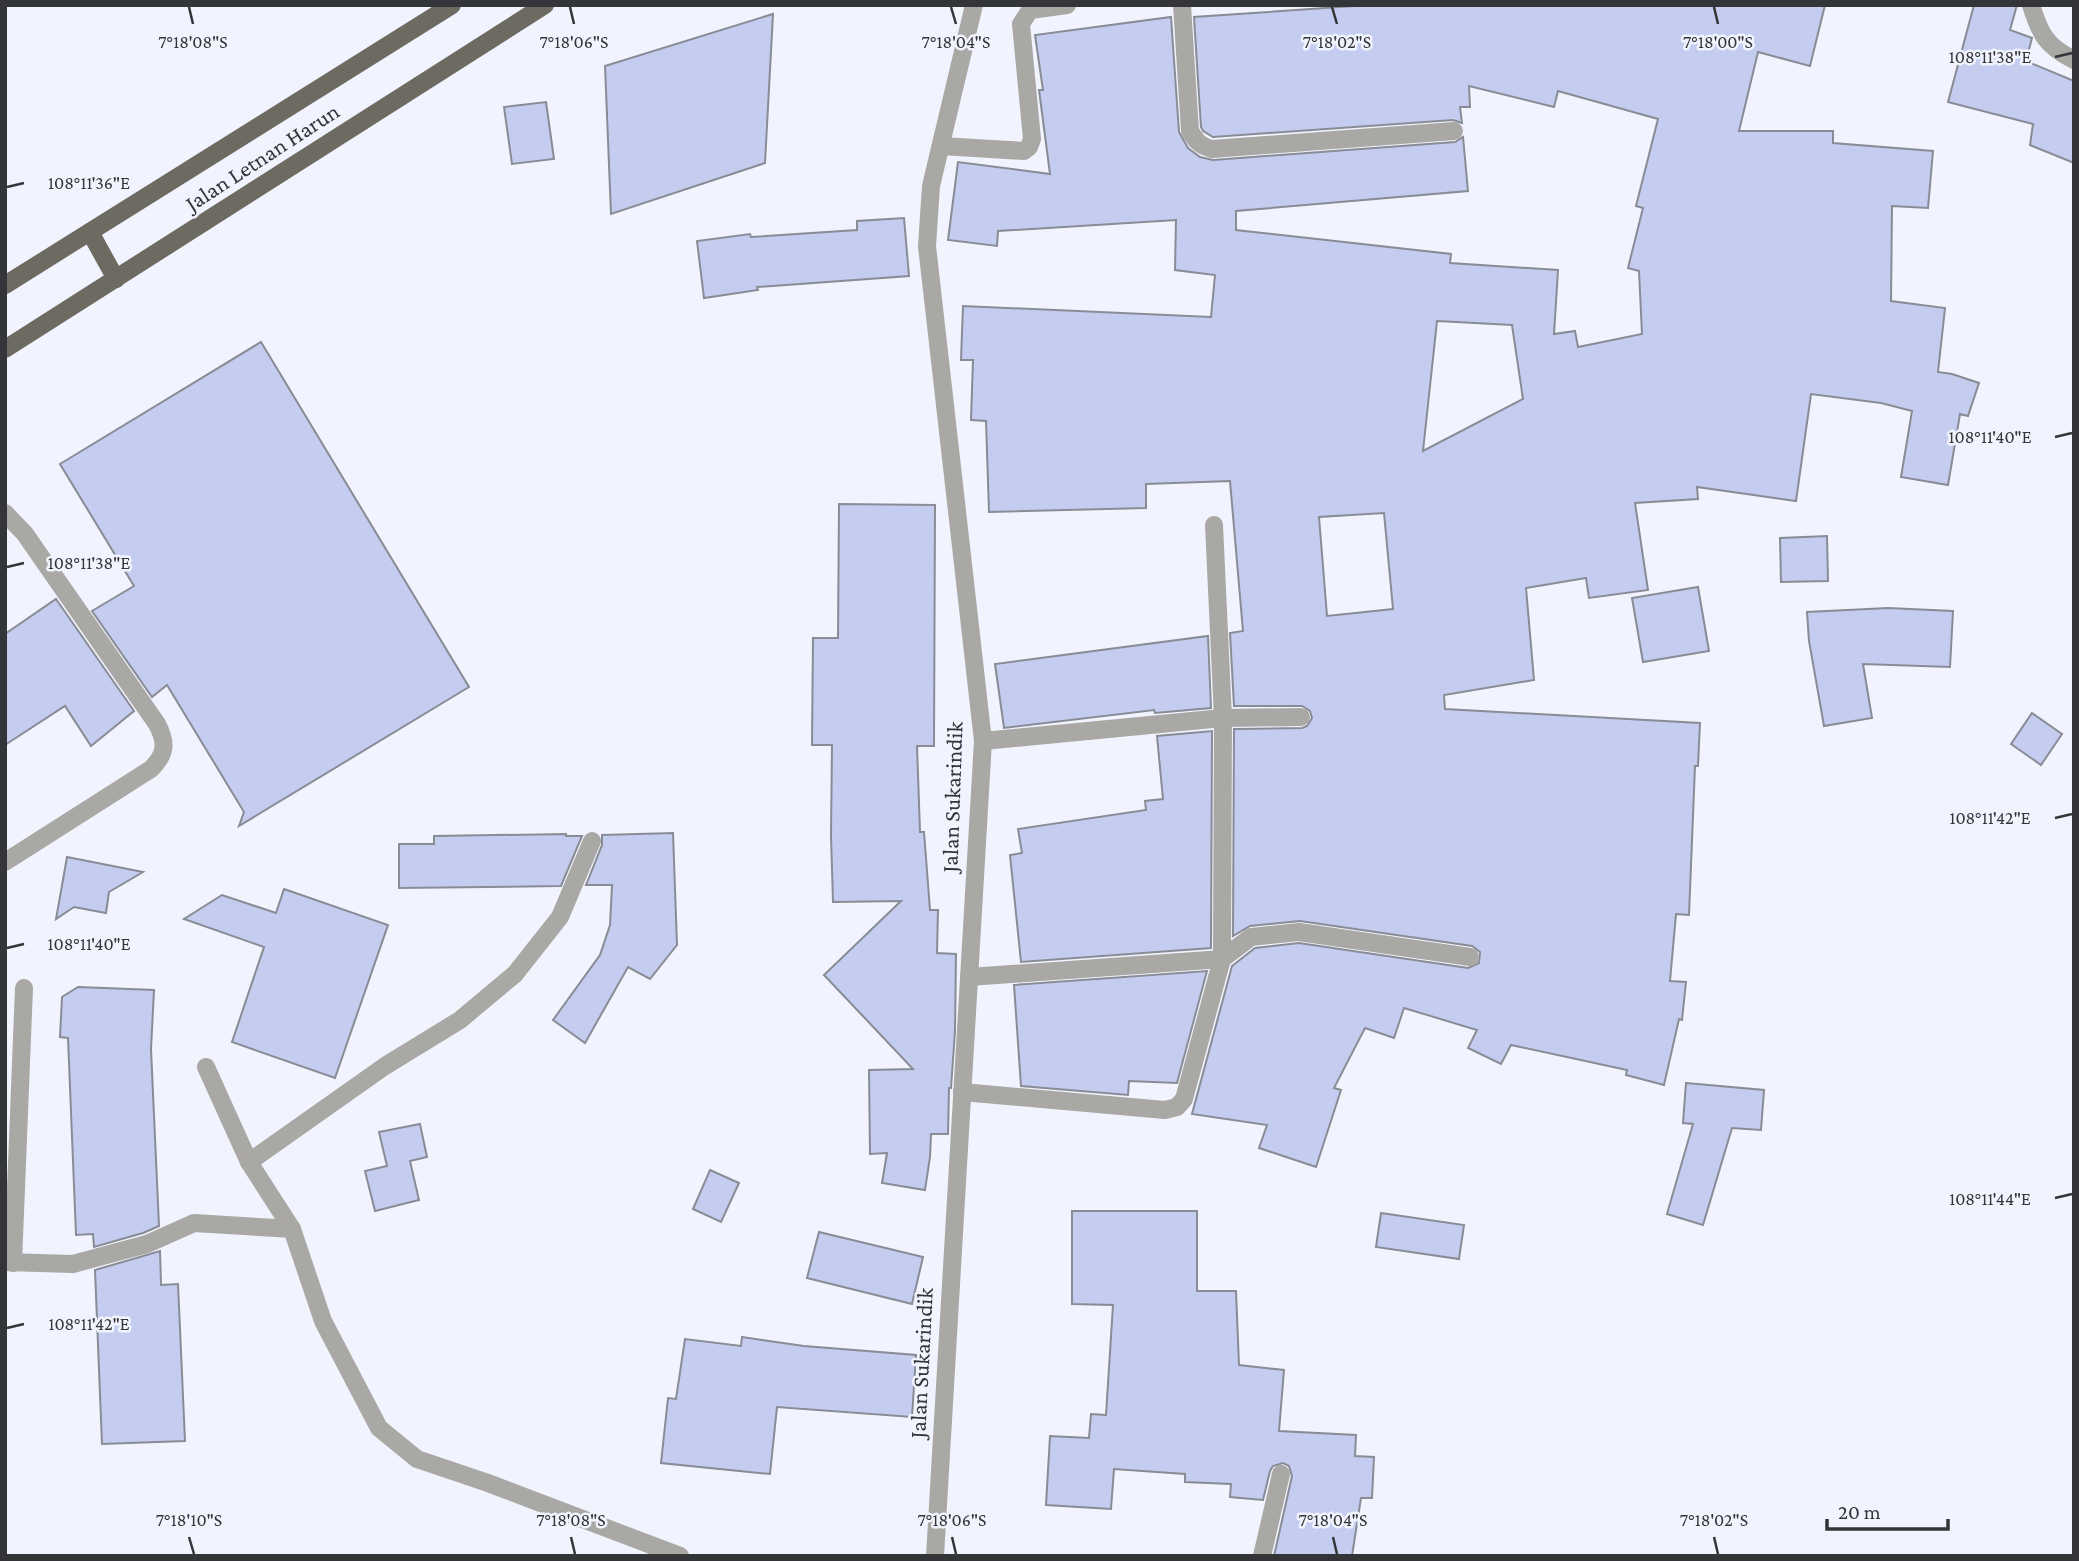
<svg xmlns="http://www.w3.org/2000/svg" width="2079" height="1561" font-family="'Crimson Pro',serif">
<style>
.building{fill:#c4cdf0;stroke:#898b95;stroke-width:2;fill-rule:evenodd}
.lines{fill:none;stroke-linecap:round;stroke-linejoin:round}
.service{stroke:#aaa8a4;stroke-width:18}
.minor{stroke:#aaa8a4;stroke-width:18}
.primary{stroke:#6d6a62;stroke-width:18}
.ticks{fill:none;stroke:#343539;stroke-width:2.5}
.labels{text-anchor:middle;dominant-baseline:central;stroke-width:5;stroke-linejoin:round;paint-order:stroke}
.street-label{font-size:23px;fill:#343539;stroke:#f1f4fe}
.ticks-label{font-size:18px;text-anchor:middle;fill:#343539;stroke:#f1f4fe;stroke-width:5;stroke-linejoin:round;paint-order:stroke}
</style>
<rect width="100%" height="100%" fill="#f1f4fe"/>
<!-- building -->
<g class="building">
<path d="M1369,5H1825L1810,66L1758,52L1739,131H1833V143L1933,151L1928,208L1892,206L1891,301L1945,308L1938,372L1952,374L1979,383L1968,416L1960,414L1948,485L1901,477L1912,411L1881,403L1811,394L1796,501L1697,487L1698,499L1635,503L1648,590L1589,598L1586,578L1526,588L1534,680L1444,695L1445,709L1700,723L1698,766H1695L1689,915L1676,914L1670,981L1686,982L1682,1020L1679,1019L1664,1085L1626,1075L1627,1070L1511,1045L1501,1064L1468,1048L1477,1030L1404,1008L1394,1038L1365,1028L1334,1088L1341,1090L1316,1167L1259,1148L1267,1125L1192,1114L1232,966L1255,948L1299,943L1468,968L1479,963L1480,952L1472,946L1300,921L1250,926L1233,936L1234,729L1302,728L1307,726L1312,718L1310,711L1302,706H1234L1230,633L1243,631L1230,481L1146,484V508L989,512L986,421L971,420L973,360H961L963,306L1211,317L1215,275L1175,270L1176,220L998,231L997,246L948,240L958,162L1050,174L1039,90H1043L1035,35L1171,17L1179,132L1188,148L1200,157L1213,160L1455,142L1463,137L1468,191L1236,211V230L1451,254L1450,263L1558,270L1554,334L1575,331L1578,347L1642,334L1639,271L1628,268L1643,208L1636,206L1658,119L1558,91L1554,107L1469,86L1470,107H1460L1462,123L1453,120L1213,137L1203,131L1201,127L1194,17ZM1437,321L1512,325L1523,399L1423,451ZM1384,513L1393,609L1327,616L1319,517Z"/>
<polygon points="1974,5 2017,5 2010,30 2032,38 2026,61 2074,81 2074,163 2030,145 2033,124 1948,102"/>
<polygon points="773,14 765,163 611,214 605,66"/>
<polygon points="546,102 554,159 512,164 504,107"/>
<polygon points="904,218 909,276 757,287 758,290 704,298 697,241 750,234 751,237 857,230 857,221"/>
<polygon points="261,342 469,687 239,826 244,812 167,685 152,697 92,611 134,586 60,464"/>
<polygon points="839,504 935,505 934,746 917,746 920,832 924,832 930,910 938,910 937,953 956,954 955,1031 951,1088 949,1088 948,1134 931,1134 930,1157 925,1190 882,1183 887,1153 870,1154 869,1070 913,1069 824,975 901,901 833,902 831,835 832,745 812,745 813,638 838,638"/>
<polygon points="1827,536 1828,581 1781,582 1780,538"/>
<polygon points="1698,587 1709,651 1643,662 1632,598"/>
<polygon points="56,599 134,711 91,746 65,706 5,745 5,634"/>
<polygon points="1888,608 1953,611 1950,667 1863,664 1872,718 1824,726 1809,641 1807,612"/>
<polygon points="1208,636 1211,708 1155,713 1154,710 1004,728 995,664"/>
<polygon points="2032,713 2062,734 2041,765 2011,744"/>
<polygon points="1212,731 1211,948 1021,962 1010,855 1022,853 1018,829 1146,810 1145,801 1163,799 1157,736"/>
<polygon points="673,833 677,945 650,979 628,967 585,1043 553,1020 600,955 610,925 612,885 586,885 602,845 602,835"/>
<polygon points="566,834 566,836 582,836 561,886 399,888 399,844 434,844 434,836"/>
<polygon points="67,857 143,872 109,892 106,913 74,907 56,919"/>
<polygon points="284,889 388,925 335,1078 232,1042 264,947 184,919 222,895 276,913"/>
<polygon points="1207,971 1177,1083 1129,1081 1128,1095 1021,1086 1014,985"/>
<polygon points="78,987 154,990 151,1049 159,1226 143,1233 94,1247 93,1234 76,1235 68,1038 60,1037 62,997"/>
<polygon points="1686,1083 1764,1090 1761,1130 1732,1128 1703,1225 1667,1214 1693,1124 1683,1123"/>
<polygon points="420,1124 427,1157 410,1161 419,1200 375,1211 365,1171 387,1166 379,1132"/>
<polygon points="710,1170 739,1183 721,1222 693,1209"/>
<polygon points="1072,1211 1197,1211 1197,1291 1236,1291 1239,1365 1284,1370 1279,1431 1356,1435 1355,1456 1374,1457 1372,1498 1361,1498 1352,1556 1274,1556 1292,1476 1289,1466 1283,1463 1273,1466 1270,1471 1263,1500 1230,1497 1231,1484 1185,1482 1185,1474 1114,1469 1111,1509 1046,1505 1050,1436 1089,1438 1091,1414 1106,1415 1113,1305 1072,1304"/>
<polygon points="1381,1213 1464,1225 1459,1259 1376,1247"/>
<polygon points="819,1232 923,1257 912,1304 807,1278"/>
<polygon points="160,1251 161,1285 178,1284 185,1441 102,1444 95,1270"/>
<polygon points="742,1337 804,1346 916,1355 912,1417 777,1407 770,1474 661,1463 668,1398 676,1399 685,1339 741,1346"/>
</g>
<g class="lines">
<!-- service -->
<g class="service">
<path d="M5,513L25,534L157,724C167,743 166,754 151,769L5,862"/>
<polyline points="13,1263 24,988"/>
</g>
<!-- minor -->
<g class="minor">
<path d="M1182,5L1190,131C1196,141 1200,146 1212,149L1454,131"/>
<path d="M2031,5C2040,34 2046,46 2074,60"/>
<polyline points="942,146 1024,151 1029,147 1032,139 1021,24 1030,10 1067,5"/>
<polyline points="983,741 1223,718 1301,717"/>
<polyline points="969,977 1222,959 1251,937 1299,932 1470,957"/>
<polyline points="206,1067 249,1162 292,1229 323,1321 379,1428 417,1459 488,1483 680,1556"/>
<polyline points="962,1092 1165,1110 1177,1107 1184,1099 1222,959 1223,718 1214,525"/>
<polyline points="249,1162 385,1066 460,1020 515,974 560,917 592,841"/>
<polyline points="5,1262 73,1264 147,1244 194,1223 292,1229"/>
<polyline points="935,1556 983,741 927,246 931,186 974,5"/>
<polyline points="1262,1556 1281,1474"/>
</g>
<!-- primary -->
<g class="primary">
<polyline points="90,232 116,279"/>
<polyline points="5,285 452,5"/>
<polyline points="5,349 545,5"/>
</g>
</g>
<!-- ticks -->
<path class="ticks" d="M189,7L193,24M570,7L574,24M951,7L956,24M1332,7L1337,24M1714,7L1718,24M2055,57L2072,53M7,187L24,183M2055,437L2072,433M7,567L24,563M2055,818L2072,814M7,948L24,944M2055,1198L2072,1194M7,1328L24,1324M189,1537L194,1554M571,1537L575,1554M952,1537L956,1554M1333,1537L1337,1554M1714,1537L1718,1554"/>
<g class="labels">
<!-- street labels -->
<g class="street-label">
<text transform="translate(262 157) rotate(-33)">Jalan Letnan Harun</text>
<text transform="translate(952 797) rotate(-88)">Jalan Sukarindik</text>
<text transform="translate(921 1363) rotate(-87)">Jalan Sukarindik</text>
</g>
</g>
<g class="ticks-label">
<text x="193" y="48">7°18'08"S</text>
<text x="574" y="48">7°18'06"S</text>
<text x="956" y="48">7°18'04"S</text>
<text x="1337" y="48">7°18'02"S</text>
<text x="1718" y="48">7°18'00"S</text>
<text x="1990" y="63">108°11'38"E</text>
<text x="89" y="189">108°11'36"E</text>
<text x="1990" y="443">108°11'40"E</text>
<text x="89" y="569">108°11'38"E</text>
<text x="1990" y="824">108°11'42"E</text>
<text x="89" y="950">108°11'40"E</text>
<text x="1990" y="1205">108°11'44"E</text>
<text x="89" y="1330">108°11'42"E</text>
<text x="189" y="1526">7°18'10"S</text>
<text x="571" y="1526">7°18'08"S</text>
<text x="952" y="1526">7°18'06"S</text>
<text x="1333" y="1526">7°18'04"S</text>
<text x="1714" y="1526">7°18'02"S</text>
</g>
<!-- border -->
<rect width="2079" height="1561" fill="none" stroke="#343539" stroke-width="14"/>
<!-- scale -->
<path d="M1827 1519v10h121v-10" fill="none" stroke="#343539" stroke-width="3.5"/>
<text x="1838" y="1519" font-size="21" fill="#343539" stroke="#f1f4fe" stroke-width="5" paint-order="stroke">20 m</text>
</svg>
